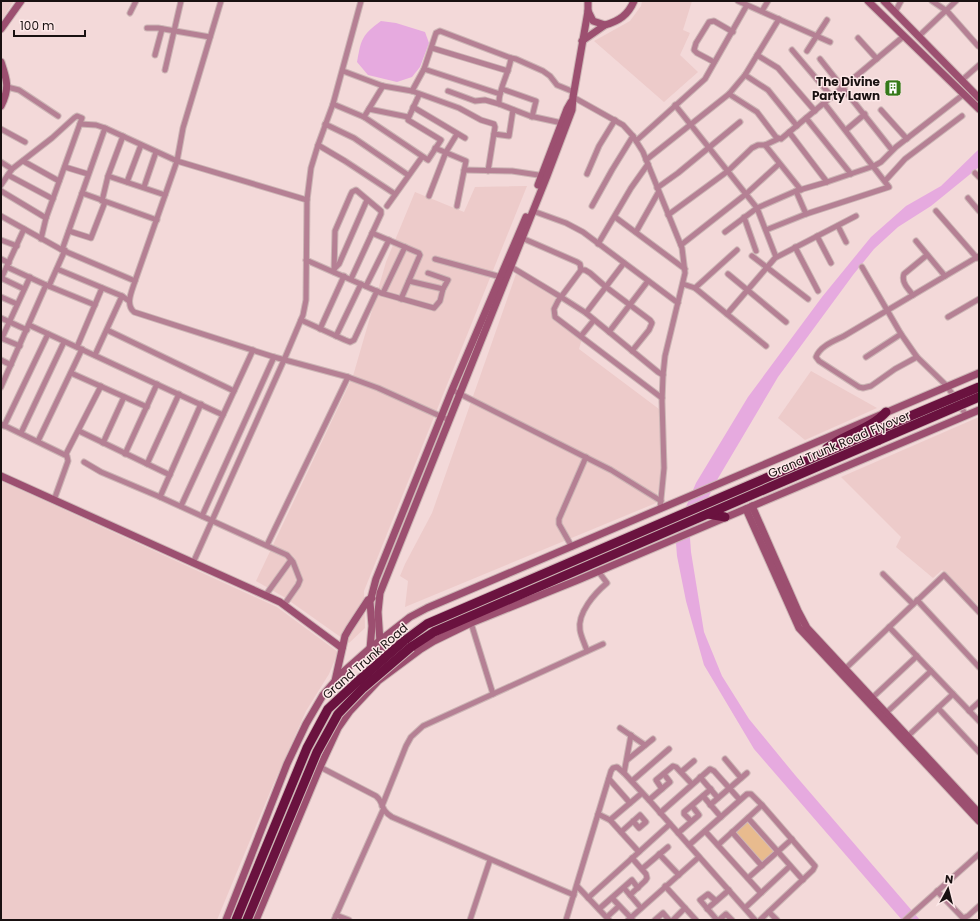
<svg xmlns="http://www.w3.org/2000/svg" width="980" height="921" font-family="Poppins,sans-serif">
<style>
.built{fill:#edcbca}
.green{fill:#e8bb8e}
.water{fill:#e6aadf}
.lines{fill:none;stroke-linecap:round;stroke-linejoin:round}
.street-casing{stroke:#ccb5b5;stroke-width:7}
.secondary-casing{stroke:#ccb5b5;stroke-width:9}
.highway-casing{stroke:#ccb5b5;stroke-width:11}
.street{stroke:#b58094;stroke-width:5}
.secondary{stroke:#9c4f70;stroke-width:7}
.highway{stroke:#6a123f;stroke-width:9}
.highway-bridge-casing{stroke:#ccb5b5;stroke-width:11;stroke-linecap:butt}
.highway-bridge{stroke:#6a123f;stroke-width:9}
.labels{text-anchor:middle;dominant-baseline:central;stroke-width:3;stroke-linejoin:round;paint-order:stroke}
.poi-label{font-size:12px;font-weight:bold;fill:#191111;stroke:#fde8e8;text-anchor:end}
.street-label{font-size:12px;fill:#191111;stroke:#fde8e8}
</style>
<rect width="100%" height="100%" fill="#f3d9d9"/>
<!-- built -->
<g class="built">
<polygon points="1,1 14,1 1,21"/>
<polygon points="642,1 692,1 683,30 690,33 680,55 698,72 664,102 594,41 630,21 641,6"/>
<polygon points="527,186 364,591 365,628 349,643 284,597 256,581 353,376 386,262 415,192 464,212 475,187"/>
<polygon points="516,274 556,295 552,319 582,339 579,349 659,409 661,472 656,503 405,607 408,581 400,576 405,564 432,513"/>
<polygon points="811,371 877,408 805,440 778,418"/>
<polygon points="979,417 979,606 942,570 933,578 896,547 901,537 841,477"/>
<polygon points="1,481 277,607 338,652 329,674 306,711 273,785 217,920 1,920"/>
</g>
<!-- green -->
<polygon class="green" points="747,822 774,852 762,862 736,832"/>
<!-- water -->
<g class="water">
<path d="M381,21L396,23L425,32L429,43L420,67L412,77L397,82L368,75L357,62C361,39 362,35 381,21Z"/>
<polygon points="979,149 979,167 931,206 898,227 874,249 853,275 778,377 717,480 694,526 690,538 691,552 704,632 722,676 749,719 795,775 920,920 902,920 754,749 726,702 704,665 686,601 677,556 676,543 680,521 696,483 748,397 822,297 871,237 906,206 941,186"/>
</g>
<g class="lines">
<!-- street casing -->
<g class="street-casing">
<g id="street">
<path d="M221,1L183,128L177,161L135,281C132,291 125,304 134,312L274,357L348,377L378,388L449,420"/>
<polyline points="738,1 830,42"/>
<polyline points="932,1 947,11 978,46"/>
<polyline points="762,11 768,1"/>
<polyline points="895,12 901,1"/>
<polyline points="130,13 136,1"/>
<polyline points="147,28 158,28 210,37"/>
<polyline points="919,36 956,1"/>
<polyline points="858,38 877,59"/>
<polyline points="432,48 508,71"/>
<polyline points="792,50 832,97"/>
<polyline points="807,51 827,20"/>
<polyline points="155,55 162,29"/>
<polyline points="757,55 778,68 815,111"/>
<polyline points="511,58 516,59 543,71 550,76 557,85 574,92"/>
<polyline points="820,59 892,150"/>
<polyline points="714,62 697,53 694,50 696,43 709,22 714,21 733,32"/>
<polyline points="424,69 500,94"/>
<polyline points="165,70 181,1"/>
<polyline points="343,71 383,86 412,91 459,108 481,120 494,124 495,127 488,171"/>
<polyline points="745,75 768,90 797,126"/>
<polyline points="962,80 979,65"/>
<polyline points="7,87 19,90 58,116"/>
<polyline points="502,89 536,101 532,117"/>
<path d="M412,91L424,69L436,33L440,31L511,58C509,74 498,89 499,104L530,116L562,123"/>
<polyline points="448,91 475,101 485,100 499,104"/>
<polyline points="729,94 757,112 776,137 781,139 904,36"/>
<polyline points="573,97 623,125 633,136 643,152 682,248 685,273 665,356 663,375 662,401 664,468 660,509"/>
<polyline points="333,104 364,117 428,160 441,140 408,120 408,119 419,95"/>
<polyline points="675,105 757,208 776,257"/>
<polyline points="413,107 465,138"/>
<polyline points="369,109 408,117"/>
<polyline points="881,110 907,139"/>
<polyline points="364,117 383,86"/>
<polyline points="806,118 851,174"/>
<polyline points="80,124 96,125 105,128 177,161 307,200"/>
<polyline points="325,124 354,138 408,175"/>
<polyline points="1,129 25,142"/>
<polyline points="846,130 865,114"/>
<polyline points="789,132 827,182"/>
<polyline points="494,134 509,136 513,110"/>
<polyline points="636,141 705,79 747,5"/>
<polyline points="318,145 345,161 395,194"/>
<polyline points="765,145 801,190"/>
<polyline points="435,148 466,161 457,206"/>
<polyline points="646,160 729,94 745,75 779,19"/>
<polyline points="23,161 59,181"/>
<polyline points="1,162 12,169"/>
<polyline points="65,167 88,174"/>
<polyline points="464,170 512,171 545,176"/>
<polyline points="975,173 979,177"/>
<polyline points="587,174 599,146 615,120"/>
<polyline points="8,175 53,199"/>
<polyline points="108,176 165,195"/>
<polyline points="885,181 905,159 962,116"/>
<polyline points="127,182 141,145"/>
<polyline points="1,185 12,169 52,138 74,118 77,116 82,118 46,218 41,239"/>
<polyline points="144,187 156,152"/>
<polyline points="657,188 678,173 740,122"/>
<polyline points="1,191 46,218"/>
<polyline points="796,191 806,214"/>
<polyline points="82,193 157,220"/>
<polyline points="429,196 446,152 457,134"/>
<polyline points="968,198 979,211"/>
<polyline points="102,201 108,176 123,136"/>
<polyline points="387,206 422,157"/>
<polyline points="592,206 612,170 633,136"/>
<polyline points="533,211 566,223 583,232 678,303"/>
<polyline points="936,211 977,258"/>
<polyline points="668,215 728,171 752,148 758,145 765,145 778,139"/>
<polyline points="1,216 62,250 135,281"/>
<polyline points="615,217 685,269"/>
<polyline points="744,217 756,251"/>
<polyline points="838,226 846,242"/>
<polyline points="766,230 806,214 889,187 824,103"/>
<polyline points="69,231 91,238 105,202"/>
<polyline points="636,232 658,193"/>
<polyline points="725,232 757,208 796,191 827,182 874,166 881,162 896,147 964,94"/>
<polyline points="372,233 419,253 420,255 401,299"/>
<polyline points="817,236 831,263"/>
<polyline points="522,238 577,262 580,264 581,270"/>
<polyline points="1,240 17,246"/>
<polyline points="916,241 945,276"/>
<polyline points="598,244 631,188 648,164"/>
<polyline points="681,245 746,194 779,164"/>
<polyline points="795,247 818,291"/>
<polyline points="62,250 105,128"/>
<polyline points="752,256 808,299"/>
<polyline points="1,259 9,263"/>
<polyline points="435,259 501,277"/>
<polyline points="306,260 381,293 434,308 440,301 443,289 448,280 428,273"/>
<polyline points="508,265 561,297 586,313 658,372 663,375"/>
<polyline points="7,267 46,285 95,305"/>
<polyline points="862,267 901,334 917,357 947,386 966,415"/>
<polyline points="57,269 122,296 129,301"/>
<polyline points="334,269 339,264 367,200"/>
<polyline points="334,272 335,231 351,194 352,192 356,190 381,211 381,214 351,279"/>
<polyline points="728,274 786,322"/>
<polyline points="1,278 24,289"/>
<polyline points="1,279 24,229"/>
<polyline points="409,281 443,289"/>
<polyline points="683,284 695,288 766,346"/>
<polyline points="49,286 65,250"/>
<polyline points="366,286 389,240"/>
<polyline points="695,288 737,250"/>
<polyline points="383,293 405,247"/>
<path d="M913,295C908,289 901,282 904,274L927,255"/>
<polyline points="1,297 17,304"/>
<polyline points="586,313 624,263"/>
<polyline points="727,314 775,258 856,216"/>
<polyline points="948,317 979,299"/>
<polyline points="1,318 27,330"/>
<polyline points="301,320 345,340 350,342 354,340 377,291"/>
<polyline points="29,325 223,415"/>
<polyline points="320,329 344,276"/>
<polyline points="107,330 234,391"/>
<polyline points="609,332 648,281"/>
<polyline points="336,336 361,284"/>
<polyline points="581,336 594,320"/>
<polyline points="1,338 20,346"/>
<polyline points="2,338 30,277"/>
<polyline points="77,347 102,288"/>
<polyline points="632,351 649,330 652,323 650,320 606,287 590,273 585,270 581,270 558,301 554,309 555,317 662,398"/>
<polyline points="95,355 122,296"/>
<polyline points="866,357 901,334"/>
<path d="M917,357L895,369L871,386L863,388L859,387L819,361L816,357C820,346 834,341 844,336L979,256"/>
<polyline points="1,360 11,365"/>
<polyline points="71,373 147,407"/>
<polyline points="1,387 46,285"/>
<polyline points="452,390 611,470 661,501"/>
<polyline points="1,424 67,456 68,461 54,500"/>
<polyline points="4,426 48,334"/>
<polyline points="79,431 170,475"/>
<polyline points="21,433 64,342"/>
<polyline points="38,441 82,349"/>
<polyline points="103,443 124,397"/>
<polyline points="66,454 101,386"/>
<polyline points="125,454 157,384"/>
<polyline points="84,462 101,472 160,497 287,555 293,562 300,580 298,585 284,605"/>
<polyline points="147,464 179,394"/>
<polyline points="160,497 201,404"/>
<polyline points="181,506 253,350"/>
<polyline points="202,516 274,357"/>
<polyline points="267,545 348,377"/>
<polyline points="572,547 559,524 559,519 586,457"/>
<polyline points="193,563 284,360 303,315 306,300 307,200 311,168 318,145 333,104 361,1"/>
<polyline points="883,574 913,604"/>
<polyline points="265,596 291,560"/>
<polyline points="917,600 979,667"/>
<polyline points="471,623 493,694"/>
<polyline points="889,627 979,721"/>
<path d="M587,651C585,644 581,637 580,630C577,613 595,593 607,583L598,571"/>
<polyline points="845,669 944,575 979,612"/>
<polyline points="872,698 917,656"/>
<polyline points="938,708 979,752"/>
<polyline points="969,711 979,702"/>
<polyline points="886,713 931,671"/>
<polyline points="620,728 645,745"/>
<polyline points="908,736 953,694"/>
<polyline points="725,759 741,778"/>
<polyline points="627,760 653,739"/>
<path d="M320,767L376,796C385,803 379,809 392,817L574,895"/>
<polyline points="681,772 694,761"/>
<polyline points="624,773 631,735"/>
<polyline points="700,777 718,798"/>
<polyline points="609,779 630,803"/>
<polyline points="632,781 669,749"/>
<polyline points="662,789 656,780 673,766 676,767 692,784"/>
<polyline points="703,796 721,817"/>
<polyline points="649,800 670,782 664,774"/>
<polyline points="710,805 747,773"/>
<polyline points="382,806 406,746 411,737 423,726 603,644"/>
<polyline points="660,813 710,769 714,771 740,800"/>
<polyline points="598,814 610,820 639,852"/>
<polyline points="748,818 803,880"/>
<polyline points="610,820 642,793"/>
<polyline points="691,821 684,814 684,812 711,789"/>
<polyline points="705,831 761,893"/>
<polyline points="621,832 640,815 646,822 639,828 633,821"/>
<polyline points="732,832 762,866"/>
<polyline points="678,833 699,815 692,806"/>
<polyline points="689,845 747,794 751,794 762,805 815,866 813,870 760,920"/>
<polyline points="718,845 762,805"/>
<polyline points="659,854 679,875"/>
<polyline points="642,869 668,847"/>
<polyline points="748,878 792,839"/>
<polyline points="577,886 609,920"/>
<polyline points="665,886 696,920"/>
<polyline points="624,888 641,908"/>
<polyline points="937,891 963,918 968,916 979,906"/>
<polyline points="630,895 645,881 647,878 646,874 632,858"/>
<polyline points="588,898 670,824"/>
<polyline points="612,898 632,919"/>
<polyline points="716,901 708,894 700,900 717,920"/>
<polyline points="745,908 790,866"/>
<polyline points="599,909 632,880 638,888"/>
<polyline points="707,909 729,890"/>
<polyline points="769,912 777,920"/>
<polyline points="336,915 349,920"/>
<polyline points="607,917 619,906"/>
<polyline points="334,920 383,810"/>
<polyline points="470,920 490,860"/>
<polyline points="566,920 611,771 613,768 617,767 624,773 649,800 755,920"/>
<polyline points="628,920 699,857"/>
<polyline points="655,920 663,913 669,920"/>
<polyline points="673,920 685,908"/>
<polyline points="719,920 726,914 732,920"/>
<polyline points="905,920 979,854"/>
</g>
</g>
<!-- secondary casing -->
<g class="secondary-casing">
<g id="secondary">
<path d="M588,1V11L593,21L605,25C619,21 628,15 634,1"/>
<polyline points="868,1 979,109"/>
<polyline points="884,1 979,98"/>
<polyline points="1,29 21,1"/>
<polyline points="582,41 605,25"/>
<path d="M1,62C7,80 10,88 1,106"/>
<polyline points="538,185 567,109 571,102"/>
<polyline points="1,476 280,602 342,648"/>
<polyline points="752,506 798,611 807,628 979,813"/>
<polyline points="746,509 799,628 979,821"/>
<polyline points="388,660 380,642 378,612 380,593 547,176 572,110 573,97 588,11"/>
<polyline points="378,668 370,649 372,626 370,602 376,579 452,390 526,217"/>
<polyline points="335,681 345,636 349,629 368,600 372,598"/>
<polyline points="226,920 287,764 306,724 323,695 343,672 369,649 410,617 427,608 979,373"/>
<polyline points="256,920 320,767 338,728 350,711 378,681 421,649 434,641 471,623 578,580 979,410"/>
</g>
</g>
<!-- highway casing -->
<g class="highway-casing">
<g id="highway">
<path d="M827,448C845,434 871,429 886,412"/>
<polyline points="708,514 725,517"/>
<polyline points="404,641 427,624 875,431"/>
<polyline points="411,647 434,632 879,440"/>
</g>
</g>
<!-- street -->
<use href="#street" class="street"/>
<!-- secondary -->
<use href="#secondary" class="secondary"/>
<!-- highway -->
<use href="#highway" class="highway"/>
<!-- highway-bridge casing -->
<g class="highway-bridge-casing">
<g id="highway-bridge">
<polyline points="875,431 979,387"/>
<polyline points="879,440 979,397"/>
<polyline points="236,920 307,748 328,709 357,682 404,641"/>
<polyline points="247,920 317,752 338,714 363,688 411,647"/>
</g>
</g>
<!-- highway-bridge -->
<use href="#highway-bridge" class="highway-bridge"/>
</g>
<!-- icons -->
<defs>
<g id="building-square" transform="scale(0.9)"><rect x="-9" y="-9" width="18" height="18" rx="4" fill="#357919" stroke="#fde8e8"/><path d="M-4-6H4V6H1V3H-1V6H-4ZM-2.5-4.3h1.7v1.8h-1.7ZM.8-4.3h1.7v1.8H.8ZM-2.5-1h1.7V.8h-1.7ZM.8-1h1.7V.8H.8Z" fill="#fff"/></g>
</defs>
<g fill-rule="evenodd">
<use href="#building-square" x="893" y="88"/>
</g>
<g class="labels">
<!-- poi labels -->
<g class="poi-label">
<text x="880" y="81">The Divine<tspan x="880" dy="14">Party Lawn</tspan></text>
</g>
<!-- street labels -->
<g class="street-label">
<text transform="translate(839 444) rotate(-23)">Grand Trunk Road Flyover</text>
<text transform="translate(365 661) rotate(-41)">Grand Trunk Road</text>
</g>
</g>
<!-- border -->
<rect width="980" height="921" fill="none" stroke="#191111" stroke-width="4"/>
<!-- north arrow -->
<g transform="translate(948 889) rotate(7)" stroke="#fde8e8" stroke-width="3" paint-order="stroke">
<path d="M0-3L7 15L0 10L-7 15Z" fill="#191111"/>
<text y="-6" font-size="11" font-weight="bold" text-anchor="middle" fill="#191111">N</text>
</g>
<!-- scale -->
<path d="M14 30v6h71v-6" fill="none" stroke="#191111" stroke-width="2"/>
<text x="20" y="30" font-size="12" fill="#191111" stroke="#fde8e8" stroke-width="3" paint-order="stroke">100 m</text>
</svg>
